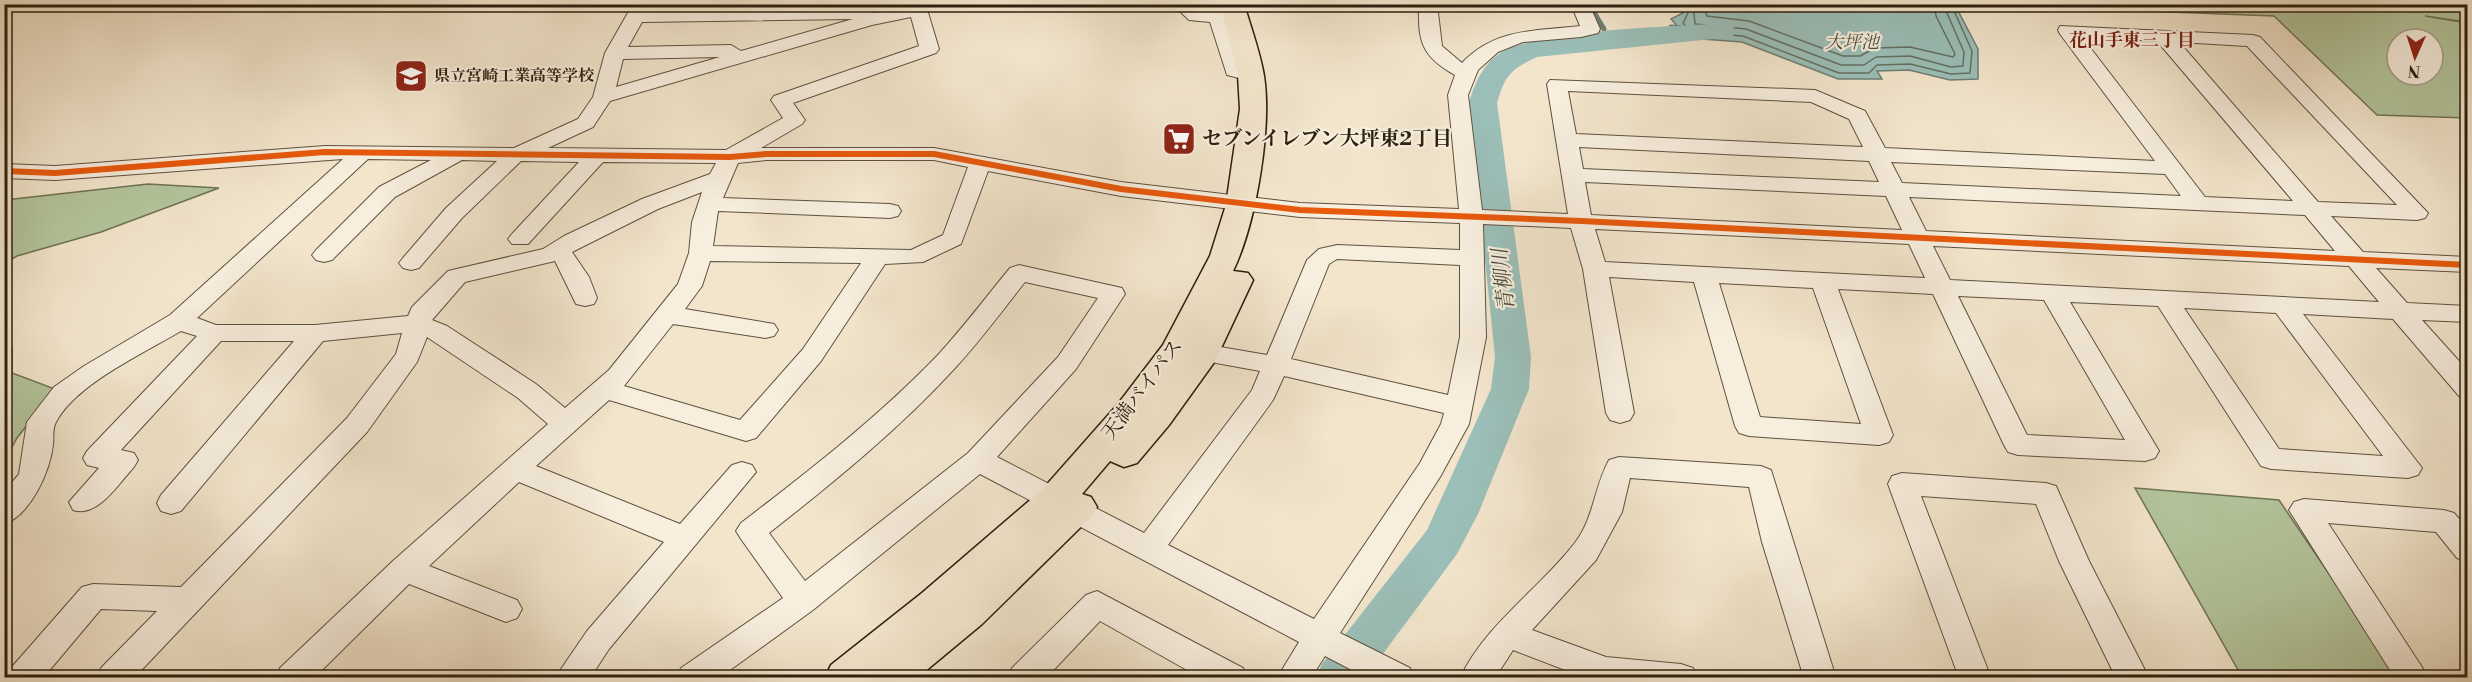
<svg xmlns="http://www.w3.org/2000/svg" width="2472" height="682" font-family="'Libre Bodoni','Noto Serif JP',serif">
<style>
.green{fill:#b4c69d;stroke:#707356;stroke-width:1.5;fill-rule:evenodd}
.water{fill:#9bbfb8;stroke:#6f7f74;stroke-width:1.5}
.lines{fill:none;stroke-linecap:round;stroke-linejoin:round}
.shore{stroke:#647063;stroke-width:1.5}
.stream{stroke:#6f7f74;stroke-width:5}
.river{fill:#9bbfb8;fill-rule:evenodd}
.minor-casing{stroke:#5e513e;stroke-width:2}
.highway-casing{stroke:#2d200e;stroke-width:3}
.minor{fill:#f7eede;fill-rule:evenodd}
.highway{fill:#f2e5cc;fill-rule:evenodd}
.cycleway-casing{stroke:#f7eede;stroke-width:9}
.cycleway{stroke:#e8590c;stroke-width:6}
.labels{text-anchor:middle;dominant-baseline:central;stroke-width:4.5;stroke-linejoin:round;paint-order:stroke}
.far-poi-label{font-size:16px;font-weight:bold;fill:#2d200e;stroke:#f7eede;text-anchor:start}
.far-neighbourhood-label{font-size:18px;font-weight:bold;fill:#7a1f14;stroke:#f7eede}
.far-water-label{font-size:18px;font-style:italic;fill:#4e5041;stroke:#f7eede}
.poi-label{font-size:20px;font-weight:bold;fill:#2d200e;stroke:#f7eede;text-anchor:start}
.street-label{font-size:20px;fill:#2d200e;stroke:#f7eede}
.water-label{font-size:21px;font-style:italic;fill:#4e5041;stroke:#f7eede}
</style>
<rect width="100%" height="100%" fill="#f2e5cc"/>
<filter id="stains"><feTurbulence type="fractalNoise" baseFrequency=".00333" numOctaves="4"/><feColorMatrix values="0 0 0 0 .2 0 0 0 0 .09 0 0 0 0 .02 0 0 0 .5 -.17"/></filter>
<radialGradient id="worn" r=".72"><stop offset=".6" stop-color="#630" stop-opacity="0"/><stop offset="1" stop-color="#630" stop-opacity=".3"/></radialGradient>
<!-- green -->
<g class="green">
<path d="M1987,5H2467V22L2425,16L2467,23V118L2377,115L2274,16ZM2397,39H2433V75H2397Z"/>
<polygon points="148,184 219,188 101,232 17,256 5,263 5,200"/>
<polygon points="5,347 12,348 12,373 55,389 17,438 5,460"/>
<polygon points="2135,488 2279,500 2399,677 2242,677"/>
</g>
<!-- water -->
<polygon class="water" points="1677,5 1955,5 1978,49 1978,79 1950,80 1909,70 1877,71 1882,79 1838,79 1742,42 1688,38 1671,19 1683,13"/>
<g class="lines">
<!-- shore -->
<g class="shore">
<polyline points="1685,4 1688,13 1683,23 1691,32 1743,36 1839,73 1869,73 1877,65 1910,64 1951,74 1970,73 1972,51 1951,4"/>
<polyline points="1693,4 1695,24 1746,29 1841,65 1864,65 1876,57 1910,56 1951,67 1963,66 1964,52 1943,4"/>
<polyline points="1703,4 1707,16 1749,21 1843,56 1860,56 1875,48 1910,47 1953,57 1955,54 1936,16 1934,4"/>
</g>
<!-- stream -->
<g class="stream">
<polyline points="1589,4 1604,29"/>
<polyline points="1671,27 1685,28"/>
</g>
<!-- river -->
<path class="river" d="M1723,23L1732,25L1736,31L1732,37L1537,57C1511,69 1505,75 1497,103L1531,357L1529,389L1478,514L1457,554L1365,678H1315L1322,664L1427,530L1491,389L1495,357L1469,103C1474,85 1481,68 1496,56C1528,29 1676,27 1723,23Z"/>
<!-- minor casing -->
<g class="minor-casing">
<g id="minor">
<path d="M633,4H651L648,10L856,7L858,4H874L873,13L919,4L926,6L939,49L936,53L793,103L805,120L802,124L761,148H934L1121,182L1300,203L1459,209L1448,95L1455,75C1421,56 1418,41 1419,4H1437L1442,46L1462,63C1495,28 1536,31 1580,26L1571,4H1589L1600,29L1598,33L1581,37L1523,42L1498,52L1478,70L1468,95L1482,210L1568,214L1547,84L1550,80L1815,90L1865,111L1885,148L2155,161L2060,34L2058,30L2060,26L2253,35L2260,37L2428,213L2425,218L2417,220L2331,216L2363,252L2468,257V272L2376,268L2407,303L2468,306V322L2422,320L2468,371V398L2459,396L2393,319L2303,314L2422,468L2418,475L2408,478L2271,469L2261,466L2158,306L2070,302L2159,451L2155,458L2145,461L2018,455L2008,452L2004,445L1933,294L1838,289L1893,435L1889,442L1879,445L1749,436L1739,433L1735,426L1694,282L1609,277L1634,413L1630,420L1620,423L1610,420L1606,413L1583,269L1571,228L1483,224L1486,337L1469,424L1440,477L1340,633L1410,668L1414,678H1367L1325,656L1311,678H1277L1299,642L980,474L813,610L719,678H677L681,668L783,598L741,539L736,531L741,523C809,471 877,418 937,356C963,328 986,297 1010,268L1019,265L1113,286L1122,288L1125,294L1076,369L997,457L1144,533L1252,390L1260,371L1194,359L1190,353L1194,347L1203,344L1267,355L1307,260L1319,249L1337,245L1460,250V223L1300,217L1121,196L988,171L961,244L923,262L885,264L821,361L756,438L746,441L609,400L536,466L680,524L732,465L742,462L752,465L756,472L609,649L590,678H555L587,631L664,542L519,482L429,566L517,600L522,609L517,618L506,622L409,584L314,678H276L280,668L394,560L548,424L518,398L427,337L417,362L367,432L134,678H97L101,668L157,611L101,609L43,678H7L11,668L82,587L93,584L181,587L347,418L396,354L402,333L323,341L181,511L171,514L161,511L157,503L161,495L294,341H221L121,450L134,453L138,460L134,467C118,484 98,518 73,510L69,502L99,468L87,465L83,458L87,451L197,336L181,331C144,353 76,384 56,422C52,429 54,438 53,445C50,471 31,515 4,524V492L19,474L27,422L54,387L84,366L170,315L343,159L55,180L4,178V164L55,166L325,146L514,148L578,119L593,97L605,53ZM911,17L919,46L774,96L771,100L783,118L726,150L548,148L593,127L610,101L872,25ZM853,19L741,51L731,45L628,47L642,22ZM2082,37L2157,41L2293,201L2205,197ZM2179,42L2247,46L2397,205L2318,202ZM720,57L616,87L623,59ZM1568,91L1811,102L1849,119L1863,147L1576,134ZM1579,147L1869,161L1879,182L1583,169ZM368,159L431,160L379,187L316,250L312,255L316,260L324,262L332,260L395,197L462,160L497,161L446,208L403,258L399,263L403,268L411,270L419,268L462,218L521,161L579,162L512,234L508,239L512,244H528L603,162L716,163L710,174L642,199L564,236L543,249L448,271L412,307L408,316L315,325H216L197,318ZM766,160H934L968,167L943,235L911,250L713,246L718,211L890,218L898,216L901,211L898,206L890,204L723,198L738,163ZM1891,162L2165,174L2181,196L1902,183ZM1585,182L1886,196L1902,230L1591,215ZM702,192L692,222L689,253L678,284L609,370L565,408L536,384L447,326L432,320L465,282L555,261L576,304L585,306L594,304L597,298L589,277L572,252L658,209ZM1909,197L2305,215L2335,251L1926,231ZM1595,229L1909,244L1925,278L1605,262ZM1933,246L2349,266L2379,302L1950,280ZM1337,259L1460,265V337L1448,395L1291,359L1329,264ZM710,261L861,263L803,349L740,420L624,386L673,324L765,338L774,336L778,330L774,324L685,309L702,286ZM1025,282L1098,298L1058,357L968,453L805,581L769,533C834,482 899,429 955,368C980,341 1002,311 1025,282ZM1719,283L1813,288L1861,424L1760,417ZM1958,296L2044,300L2125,440L2027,435ZM2184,308L2276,313L2383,456L2279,449ZM1284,376L1444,413L1441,424L1420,463L1314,619L1168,545L1273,400Z"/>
<polygon points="1172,4 1193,4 1201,10 1207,10 1205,4 1223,4 1243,67 1258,71 1261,75 1258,79 1251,81 1227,75 1210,22 1189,20"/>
<path d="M1619,457L1761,466L1771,470L1836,678H1804L1762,542L1749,487L1630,478L1622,512L1596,560L1532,630L1606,657L1681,664L1693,668L1697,678H1586L1513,650L1495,678H1460C1486,624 1538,590 1574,544C1594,519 1594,487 1609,460Z"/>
<polygon points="1902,473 2046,483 2056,486 2089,561 2149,678 2116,678 2059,561 2036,504 1921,496 1991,678 1959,678 1888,484 1892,476"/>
<polygon points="2304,499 2444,510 2454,513 2468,529 2468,562 2457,558 2436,532 2328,523 2429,678 2395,678 2289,510 2294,502"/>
<polygon points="1097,591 1243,668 1247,678 1201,678 1100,621 1046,678 1008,678 1012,668 1086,595"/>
</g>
</g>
<!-- highway casing -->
<g class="highway-casing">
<path id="highway" d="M1220,4H1244C1251,28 1260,52 1264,76C1272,128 1256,224 1233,271L1248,273L1253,280L1215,361L1169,425L1137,463L1124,467L1110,461L1082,494L1091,497L1097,507L1091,517L982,624L917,678H825L831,665L922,593L1042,490L1118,404L1163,345L1210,256L1226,205L1240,109L1238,75Z"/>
</g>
<!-- minor -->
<use href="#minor" class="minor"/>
<!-- highway -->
<use href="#highway" class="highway"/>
<!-- cycleway casing -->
<g class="cycleway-casing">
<polyline id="cycleway" points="4,171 55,173 325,152 730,157 766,154 934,154 1121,189 1300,210 1581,221 2468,265"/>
</g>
<!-- cycleway -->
<use href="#cycleway" class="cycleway"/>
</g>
<!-- icons -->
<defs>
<g id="school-square" transform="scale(1.725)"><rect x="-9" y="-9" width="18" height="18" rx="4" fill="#8f2418" stroke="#f7eede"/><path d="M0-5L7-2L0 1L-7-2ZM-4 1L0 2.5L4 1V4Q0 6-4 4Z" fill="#fff"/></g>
<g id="supermarket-square" transform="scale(1.725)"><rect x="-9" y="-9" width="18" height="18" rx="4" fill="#8f2418" stroke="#f7eede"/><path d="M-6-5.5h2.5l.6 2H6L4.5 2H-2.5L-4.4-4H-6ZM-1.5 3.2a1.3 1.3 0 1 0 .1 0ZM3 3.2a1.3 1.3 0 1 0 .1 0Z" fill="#fff"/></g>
</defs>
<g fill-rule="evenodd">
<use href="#school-square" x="411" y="76"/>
<use href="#supermarket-square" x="1179" y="139"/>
</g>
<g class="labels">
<!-- far-poi labels -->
<g class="far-poi-label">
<text x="434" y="76">県立宮崎工業高等学校</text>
</g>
<!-- far-neighbourhood labels -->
<g class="far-neighbourhood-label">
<text x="2132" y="40">花山手東三丁目</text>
</g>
<!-- far-water labels -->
<g class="far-water-label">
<text x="1852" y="42">大坪池</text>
</g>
<!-- poi labels -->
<g class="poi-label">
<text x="1202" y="139">セブンイレブン大坪東2丁目</text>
</g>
<!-- street labels -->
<g class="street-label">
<text transform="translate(1143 390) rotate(-53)">天満バイパス</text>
</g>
<!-- water labels -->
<g class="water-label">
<text transform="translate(1504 280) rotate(-97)">青柳川</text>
</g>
</g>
<!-- margin -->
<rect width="2472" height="682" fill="none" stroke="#f2e5cc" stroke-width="24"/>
<rect x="6" y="6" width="2460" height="670" fill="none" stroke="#2d200e" stroke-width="3"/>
<rect x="12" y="12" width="2448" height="658" fill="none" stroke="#2d200e" stroke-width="1.5"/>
<!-- north arrow -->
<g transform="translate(2415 57) rotate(183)"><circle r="28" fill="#f7eede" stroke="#a69c8b" stroke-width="1.5"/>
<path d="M0-4.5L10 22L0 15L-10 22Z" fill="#8f2418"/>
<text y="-9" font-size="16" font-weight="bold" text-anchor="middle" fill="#2d200e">N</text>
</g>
<rect width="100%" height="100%" filter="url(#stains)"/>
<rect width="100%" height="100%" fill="url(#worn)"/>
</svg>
